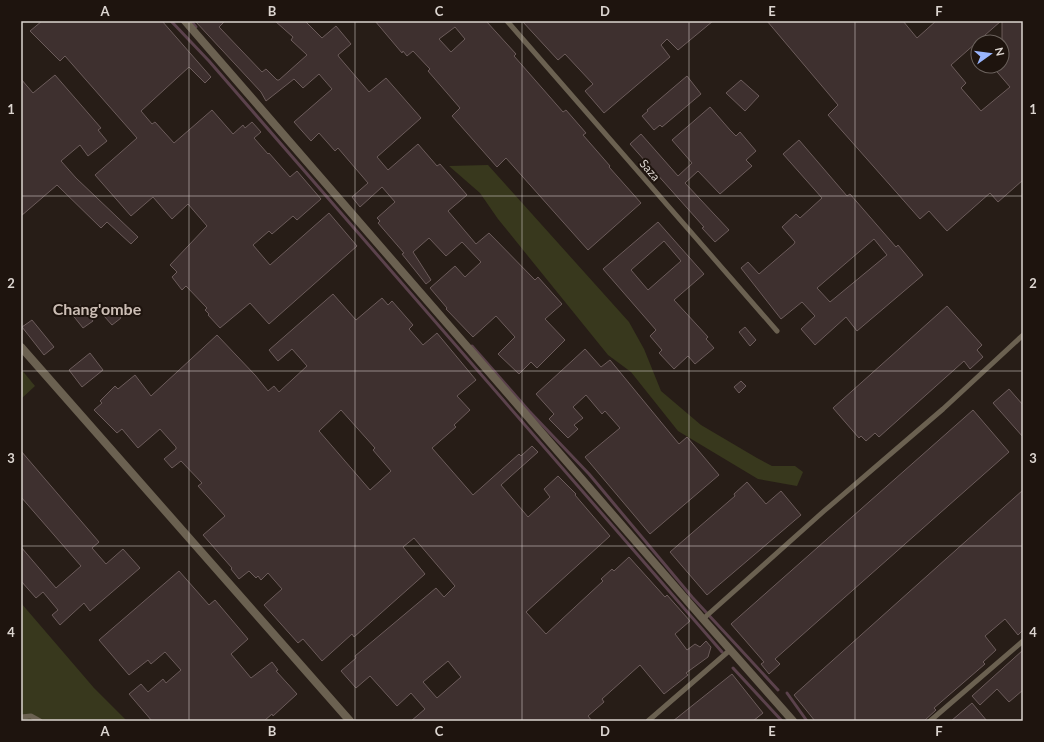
<svg xmlns="http://www.w3.org/2000/svg" width="1044" height="742" font-family="Lato,sans-serif">
<style>
.green{fill:#38381d}
.lines{fill:none;stroke-linecap:round;stroke-linejoin:round}
.stream{stroke:#5b424c;stroke-width:3}
.building{fill:#3e302f;stroke:#6c5c5b;fill-rule:evenodd}
.lane{stroke:#6b6151;stroke-width:5}
.street{stroke:#6b6151;stroke-width:8}
.grid{fill:none;stroke:#dcd5d0;stroke-width:1;stroke-opacity:0.55}
.labels{text-anchor:middle;dominant-baseline:central;stroke-width:4;stroke-linejoin:round;paint-order:stroke}
.street-label{font-size:12px;fill:#dcd5d0;stroke:#1e140e}
.district-label{font-size:16px;font-weight:bold;fill:#ccbeb5;stroke:#1e140e}
.neatline{fill:none;stroke:#dcd5d0;stroke-width:1.5}
.grid-label{font-size:13px;text-anchor:middle;font-weight:bold;fill:#dcd5d0}
</style>
<rect width="100%" height="100%" fill="#271d17"/>
<!-- green -->
<g class="green">
<polygon points="488,165 629,322 644,349 661,391 701,425 757,458 772,466 795,466 803,472 797,486 758,479 678,431 631,372 608,355 498,219 480,193 449,166"/>
<polygon points="21,369 35,386 21,399"/>
<polygon points="21,603 94,688 127,721 21,721"/>
</g>
<g class="lines">
<!-- stream -->
<g class="stream">
<polyline points="171,21 209,61 722,652"/>
<polyline points="191,21 196,27"/>
<polyline points="472,346 529,411 589,474 692,597 778,690"/>
<polyline points="733,668 782,721"/>
<polyline points="787,693 807,721"/>
</g>
</g>
<!-- building -->
<g class="building">
<polygon points="42,21 162,21 211,77 205,83 189,67 141,111 152,124 155,122 174,143 212,110 233,134 243,125 245,128 252,122 261,132 254,138 268,154 269,153 290,177 297,171 321,199 297,220 293,216 272,234 269,231 253,245 270,265 329,213 357,246 269,324 250,303 220,328 208,315 209,314 205,310 207,308 186,286 182,290 172,277 177,272 170,265 207,226 188,204 172,219 153,197 131,216 95,175 137,138 65,56 60,61 30,31"/>
<polygon points="195,21 225,21 219,27 262,72 266,69 277,80 279,80 307,55 291,40 293,37 275,21 305,21 322,38 336,26 351,44 338,55 339,57 369,92 386,78 421,118 377,157 388,170 418,144 437,166 440,164 467,195 448,211 476,244 489,233 535,280 538,277 562,304 545,319 565,340 537,368 531,362 519,374 498,354 515,337 496,316 473,337 446,309 447,308 430,288 455,266 465,277 481,262 462,242 446,256 429,238 413,252 431,280 426,284 402,254 404,253 378,223 380,221 377,218 395,202 382,187 360,207 352,197 368,183 338,148 335,151 319,133 311,141 294,122 332,89 319,74 303,88 294,79 266,101 261,92"/>
<path d="M375,21H486L516,54L514,56L563,112L566,110L586,133L583,135L610,166L609,167L641,203L588,250L506,158L497,167L452,116L460,108L428,71L430,69L413,51L407,56L403,51L402,53ZM455,27L465,39L451,52L439,39Z"/>
<polygon points="522,21 713,21 678,50 667,39 661,45 670,57 604,113 585,91 593,84 565,54 558,60"/>
<polygon points="767,21 903,21 917,38 936,21 1001,21 951,65 966,83 961,88 981,111 1010,87 992,66 1002,66 1002,21 1023,21 1023,180 998,202 990,193 947,231 929,211 920,219 828,115 838,105"/>
<polygon points="55,75 101,128 98,130 107,141 88,156 80,145 61,161 76,178 138,237 131,244 107,222 101,228 57,185 21,216 21,79 33,93"/>
<polygon points="687,76 701,94 662,127 660,125 654,130 642,116 648,111 647,110"/>
<polygon points="741,80 759,96 745,111 726,93"/>
<polygon points="710,107 730,130 736,136 740,132 756,151 746,160 752,166 720,194 698,171 685,183 729,230 715,242 702,228 704,227 630,144 641,134 678,176 692,163 672,140"/>
<path d="M799,140L847,196L850,194L896,247L898,245L923,275L857,331L846,317L815,345L801,329L815,316L802,302L781,319L741,268L748,262L759,274L794,244L795,242L782,227L796,214L800,218L822,198L783,154ZM874,239L887,255L830,302L817,288Z"/>
<path d="M658,222L704,274L674,300L708,337L706,339L714,348L695,364L688,356L674,369L659,353L662,350L650,336L656,330L603,269ZM664,241L681,261L648,290L631,270Z"/>
<path d="M333,294L356,320L382,298L388,305L392,301L413,325L409,329L423,345L437,333L476,380L457,396L470,410L454,425L456,427L432,448L473,495L519,454L521,456L532,446L538,452L501,485L528,517L550,497L544,489L558,476L576,494L575,495L610,536L526,612L546,634L603,581L601,579L612,569L614,571L629,557L665,597L667,595L690,621L675,634L687,650L695,644L700,647L706,641L711,647L708,657L686,673L688,675L664,694L640,665L602,699L604,702L588,716L592,721H411L425,709L411,693L397,706L370,676L356,688L341,671L356,658L355,656L436,588L444,597L455,586L414,538L403,547L425,574L354,637L352,634L322,661L303,639L298,643L264,605L282,589L268,573L261,580L258,576L256,578L249,571L239,579L231,569L232,568L203,535L225,516L198,486L202,483L181,461L172,468L164,459L176,449V447L160,429L138,448L122,429L117,433L94,410L102,403L100,401L115,386L118,389L135,375L151,396L217,335L255,375L268,391L274,386L279,392L307,366L292,349L278,361L269,350ZM341,410L375,448L373,450L391,471L370,490L319,431ZM448,661L461,677L437,698L423,682Z"/>
<polygon points="81,305 93,321 83,328 71,313"/>
<polygon points="947,306 982,345 977,350 983,357 970,369 964,361 879,437 875,433 866,441 861,436 859,438 833,408"/>
<polygon points="114,308 121,318 112,325 104,316"/>
<polygon points="32,320 54,347 44,355 22,327"/>
<polygon points="745,327 756,340 750,346 739,332"/>
<polygon points="585,349 601,367 610,360 679,444 687,437 719,475 650,534 585,457 620,428 605,411 602,414 586,395 573,407 583,418 574,425 578,429 568,438 549,419 554,414 536,394"/>
<polygon points="90,353 103,370 82,387 69,370"/>
<polygon points="741,381 746,386 739,393 734,387"/>
<polygon points="1009,389 1023,405 1023,437 993,403"/>
<polygon points="973,410 1009,452 775,659 780,664 769,674 761,664 764,662 731,624"/>
<polygon points="21,451 99,542 92,548 106,564 123,549 140,568 90,611 84,603 60,625 52,615 58,610 43,592 36,598 21,581 21,547 56,588 81,566 21,497"/>
<polygon points="747,482 766,504 781,491 801,515 707,595 670,552 735,496 734,494"/>
<polygon points="1023,490 1023,630 1018,635 1005,619 985,636 996,650 983,662 985,664 934,708 936,710 924,721 815,721 794,695"/>
<polygon points="179,571 209,605 215,600 248,639 231,654 251,678 272,662 278,670 276,671 297,694 273,716 272,714 264,721 152,721 129,694 141,684 148,692 163,679 166,683 181,670 165,652 151,664 148,660 129,675 99,640"/>
<polygon points="1023,650 1023,690 1009,702 997,689 980,705 972,696"/>
<polygon points="732,674 763,713 753,721 673,721"/>
<polygon points="972,703 987,721 951,721"/>
</g>
<g class="lines">
<!-- lane -->
<g class="lane">
<polyline points="507,21 777,331"/>
<polyline points="703,619 824,511 943,409 1023,335"/>
<polyline points="21,717 31,716 40,721"/>
<polyline points="648,721 730,650"/>
<polyline points="930,721 1023,641"/>
</g>
<!-- street -->
<g class="street">
<polyline points="185,21 703,619 793,721"/>
<polyline points="21,347 350,721"/>
</g>
</g>
<!-- grid -->
<path class="grid" d="M189,21V721M355,21V721M522,21V721M689,21V721M855,21V721M21,196H1023M21,371H1023M21,546H1023"/>
<g class="labels">
<!-- street labels -->
<g class="street-label">
<text transform="translate(650 170) rotate(49)">Saza</text>
</g>
<!-- district labels -->
<g class="district-label">
<text x="97" y="308">Chang'ombe</text>
</g>
</g>
<!-- border -->
<rect width="1044" height="742" fill="none" stroke="#1e140e" stroke-width="44"/>
<!-- north arrow -->
<g transform="translate(990 54) rotate(76)"><circle r="19" fill="#1e140e" stroke="#6a615c"/>
<path d="M0-3L7 15L0 10L-7 15Z" fill="#99b5fd"/>
<text y="-6" font-size="11" font-weight="bold" text-anchor="middle" fill="#dcd5d0">N</text>
</g>
<rect x="22" y="22" width="1000" height="698" class="neatline"/>
<g class="grid-label">
<text x="105" y="16">A</text>
<text x="272" y="16">B</text>
<text x="439" y="16">C</text>
<text x="605" y="16">D</text>
<text x="772" y="16">E</text>
<text x="939" y="16">F</text>
<text x="11" y="114">1</text>
<text x="1033" y="114">1</text>
<text x="11" y="288">2</text>
<text x="1033" y="288">2</text>
<text x="11" y="463">3</text>
<text x="1033" y="463">3</text>
<text x="11" y="637">4</text>
<text x="1033" y="637">4</text>
<text x="105" y="736">A</text>
<text x="272" y="736">B</text>
<text x="439" y="736">C</text>
<text x="605" y="736">D</text>
<text x="772" y="736">E</text>
<text x="939" y="736">F</text>
</g>
</svg>
